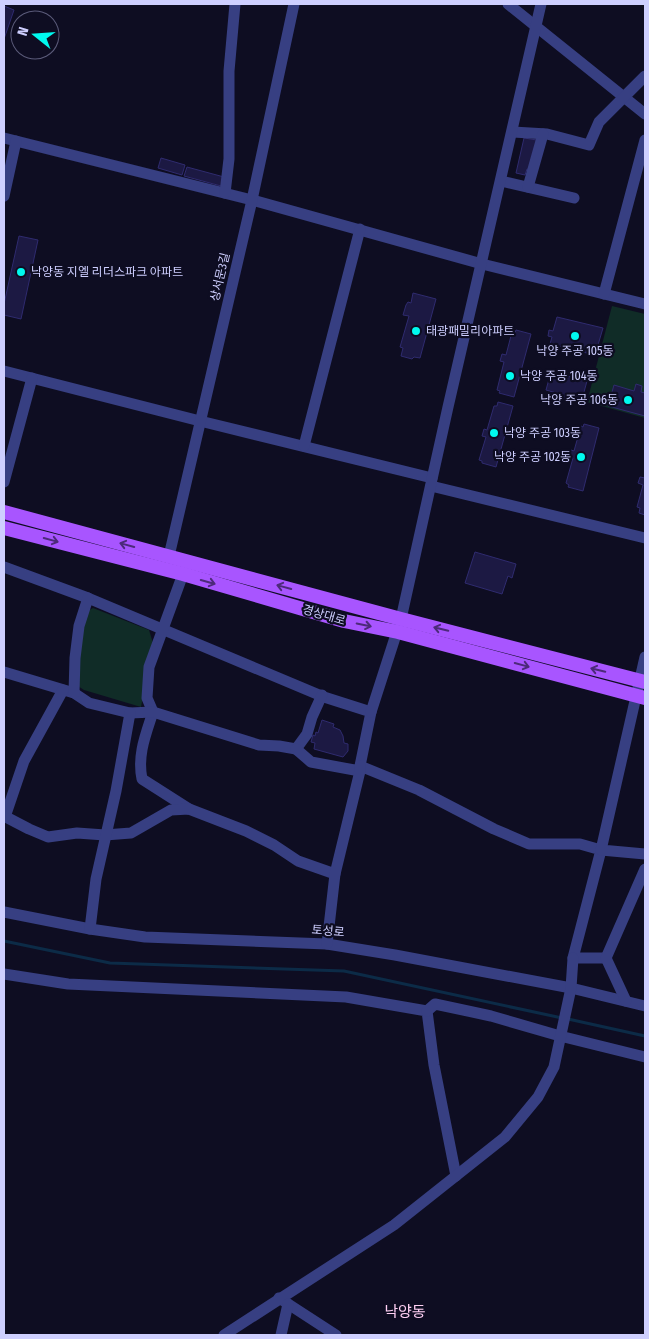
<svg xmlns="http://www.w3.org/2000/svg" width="649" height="1339" font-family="'Fira Sans Condensed','Noto Sans KR',sans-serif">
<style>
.green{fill:#102c27}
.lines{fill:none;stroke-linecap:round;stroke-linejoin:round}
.stream{stroke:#0c2b47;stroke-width:3}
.building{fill:#1c1943;stroke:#2f2b6f}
.minor{stroke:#373f82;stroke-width:11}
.major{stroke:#a855ff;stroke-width:14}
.oneway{stroke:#4c2a7a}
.poi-dot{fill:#00f9ef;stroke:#0e0d22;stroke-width:2}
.labels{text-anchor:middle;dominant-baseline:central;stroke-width:4.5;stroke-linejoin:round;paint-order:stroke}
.poi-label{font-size:12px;fill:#cecfff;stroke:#0e0d22;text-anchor:start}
.street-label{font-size:12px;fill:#cecfff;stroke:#0e0d22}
.quarter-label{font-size:15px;fill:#ffd0f4;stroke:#0e0d22}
</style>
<rect width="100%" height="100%" fill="#0e0d22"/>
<!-- green -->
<g class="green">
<polygon points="612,306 645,314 645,418 587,402"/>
<polygon points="93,608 149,630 153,643 141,707 84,690 78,686 78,655 86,612"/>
</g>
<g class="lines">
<!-- stream -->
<g class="stream">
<polyline points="4,941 110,963 344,971 562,1018"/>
<polyline points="568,1019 645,1036"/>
</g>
</g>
<!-- building -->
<g class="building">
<polygon points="4,6 14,10 4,39"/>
<polygon points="524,138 537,140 530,170 527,169 525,175 516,173"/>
<polygon points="161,158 185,165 182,175 158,168"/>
<polygon points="187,167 224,177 221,186 184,176"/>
<polygon points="19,236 38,240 21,319 4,315 4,304"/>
<polygon points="413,293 436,299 420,358 414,357 412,359 401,356 403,348 400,347 409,316 403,315 406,305 408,302 411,303"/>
<polygon points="557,317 603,328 595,355 550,344 552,337 548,336 549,330 553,331"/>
<polygon points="516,330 531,334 514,397 499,393 500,391 497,390 504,362 500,361 502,354 506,355 512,332 515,333"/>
<polygon points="551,372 587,381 581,403 560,398 560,394 546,390"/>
<polygon points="636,384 642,386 641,392 645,393 645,416 608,406 614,385 634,391"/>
<polygon points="498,402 513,406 496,467 482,463 482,461 479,460 486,437 482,436 484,429 487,430 494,406 497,406"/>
<polygon points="584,424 599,428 583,491 568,487 569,485 566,483 573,458 569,457 571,450 574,451 581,426 583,427"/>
<polygon points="645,476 645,515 639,513 640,508 637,507 643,485 638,483 640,477 645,478"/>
<polygon points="475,552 516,564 512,578 508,576 502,594 465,583"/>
<polygon points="322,720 334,724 333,727 340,730 343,736 344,743 348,744 348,751 343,757 314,749 315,743 311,742 313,735 315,736 316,732 318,733"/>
</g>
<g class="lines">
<!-- minor -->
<g class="minor">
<polyline points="508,4 645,114"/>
<polyline points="513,132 547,134 589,145 599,122 645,76"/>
<polyline points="4,138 252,200 482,264 645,304"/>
<polyline points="501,181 574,198"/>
<polyline points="528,187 543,134"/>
<polyline points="225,193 229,159 229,71 235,4"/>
<polyline points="4,196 16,141"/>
<polyline points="604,294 645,140"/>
<polyline points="4,371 200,421 432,478"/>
<polyline points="304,446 360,229"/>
<polyline points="4,482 32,378"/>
<polyline points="431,486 645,538"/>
<polyline points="169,556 252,200 294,4"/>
<polyline points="4,567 88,598 324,697 371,712 360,766 419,790 494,829 529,844 580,844 601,850 573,958 606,958"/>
<path d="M183,574L149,667L147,698L153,712C146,734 137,755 142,779L189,809"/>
<polyline points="645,657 601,850 645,854"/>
<polyline points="4,672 74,693 89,703 130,713 153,712 259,745 279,746 296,749 307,734 312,717 322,695"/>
<polyline points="74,693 75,658 79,626 88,598"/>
<polyline points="371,712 401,619 448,407 541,4"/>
<polyline points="296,749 311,762 360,771"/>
<polyline points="4,816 29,829 48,837 77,833 105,835 131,833 171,810 189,809 246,831 274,845 298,861 335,874"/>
<polyline points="5,817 24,761 63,690"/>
<polyline points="4,912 90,929 145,937 327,944 395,955 571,988 645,1006"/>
<polyline points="90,929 96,879 116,791 130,713"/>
<polyline points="327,944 335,874 360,771 360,766"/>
<polyline points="4,974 68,984 346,997 427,1011 434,1065 456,1176"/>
<polyline points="626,1001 606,958 645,869"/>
<polyline points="427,1011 435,1004 491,1016 560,1036 645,1057"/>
<polyline points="279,1298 336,1335"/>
<polyline points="224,1335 394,1225 505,1137 538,1097 554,1067 571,988 573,958"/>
<polyline points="281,1335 288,1304"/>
</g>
<!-- major -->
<g class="major">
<polyline points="4,512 401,619 645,682"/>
<polyline points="4,528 183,574 344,621 398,632 645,698"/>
</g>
</g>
<!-- one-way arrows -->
<defs><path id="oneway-shaft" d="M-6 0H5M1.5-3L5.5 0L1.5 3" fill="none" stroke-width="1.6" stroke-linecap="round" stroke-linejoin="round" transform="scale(1.25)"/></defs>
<g class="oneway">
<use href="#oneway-shaft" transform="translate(51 540) rotate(15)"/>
<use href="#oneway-shaft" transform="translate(127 545) rotate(-165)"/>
<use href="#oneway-shaft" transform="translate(208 582) rotate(16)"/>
<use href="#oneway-shaft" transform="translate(284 587) rotate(-165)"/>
<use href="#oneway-shaft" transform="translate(364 625) rotate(12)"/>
<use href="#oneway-shaft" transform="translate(441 629) rotate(-166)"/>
<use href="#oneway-shaft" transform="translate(522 665) rotate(15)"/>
<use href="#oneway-shaft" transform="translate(598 670) rotate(-166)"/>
</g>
<!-- markers -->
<g class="poi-dot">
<circle cx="21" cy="272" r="5"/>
<circle cx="416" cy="331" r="5"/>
<circle cx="575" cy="336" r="5"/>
<circle cx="510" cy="376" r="5"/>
<circle cx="628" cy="400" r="5"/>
<circle cx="494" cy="433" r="5"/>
<circle cx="581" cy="457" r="5"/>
</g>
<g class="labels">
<!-- poi labels -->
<g class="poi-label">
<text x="31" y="272">낙양동 지엘 리더스파크 아파트</text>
<text x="426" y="331">태광패밀리아파트</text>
<text x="575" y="351" text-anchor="middle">낙양 주공 105동</text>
<text x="520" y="376">낙양 주공 104동</text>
<text x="618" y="400" text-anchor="end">낙양 주공 106동</text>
<text x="504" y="433">낙양 주공 103동</text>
<text x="571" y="457" text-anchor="end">낙양 주공 102동</text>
</g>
<!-- street labels -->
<g class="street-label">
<text transform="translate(220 277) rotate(-77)">상서문3길</text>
<text transform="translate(324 615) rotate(16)">경상대로</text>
<text transform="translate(328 931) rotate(5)">토성로</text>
</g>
<!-- quarter labels -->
<g class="quarter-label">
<text x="405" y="1312">낙양동</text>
</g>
</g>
<!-- border -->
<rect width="649" height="1339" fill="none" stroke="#cecfff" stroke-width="10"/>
<!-- north arrow -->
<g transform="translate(35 35) rotate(287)"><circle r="24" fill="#0e0d22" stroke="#5b5b7a"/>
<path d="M0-4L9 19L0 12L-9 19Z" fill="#00f9ef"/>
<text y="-8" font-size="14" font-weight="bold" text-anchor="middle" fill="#cecfff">N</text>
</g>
</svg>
